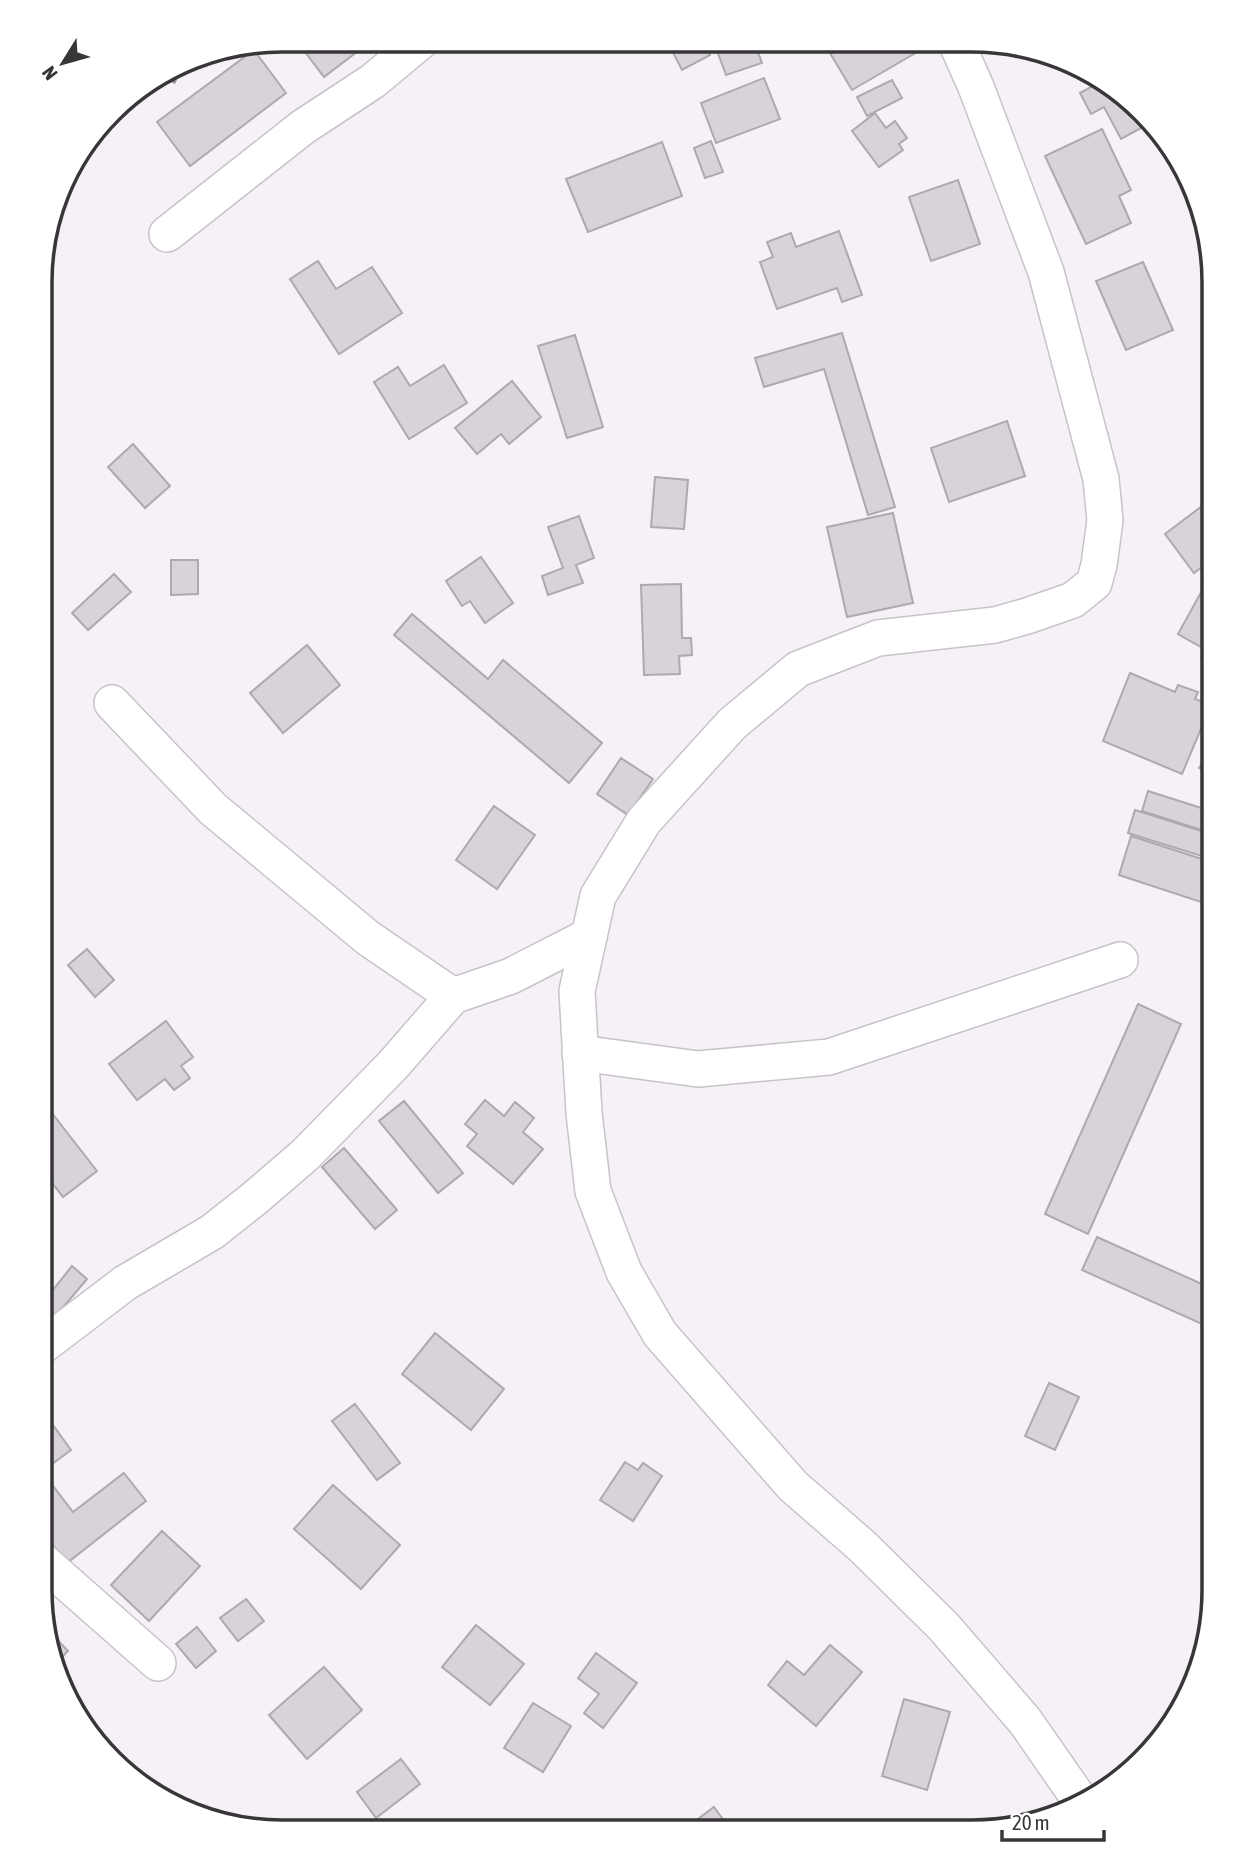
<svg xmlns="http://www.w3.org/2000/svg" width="1254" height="1872" font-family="'Asap Condensed',sans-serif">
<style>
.building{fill:#d8d3da;stroke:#aea9af;stroke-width:2}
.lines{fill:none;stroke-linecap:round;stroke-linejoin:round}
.minor-casing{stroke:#c8c3ca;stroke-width:38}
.path{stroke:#969297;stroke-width:4.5;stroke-dasharray:5 3.5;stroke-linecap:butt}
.minor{stroke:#fff;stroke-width:35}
.rim{fill:none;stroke:#383639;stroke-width:3.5}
</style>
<rect width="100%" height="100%" fill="#f6f0f7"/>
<!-- building -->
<g class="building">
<polygon points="296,40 356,40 362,48 324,77"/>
<polygon points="667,41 703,41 710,55 682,70"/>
<polygon points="734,42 754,42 762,63 726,75 716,48"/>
<polygon points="849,42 914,42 919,51 852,90 830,53"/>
<polygon points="254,50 286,93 190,166 157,122"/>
<polygon points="764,78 780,119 716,143 701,103"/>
<polygon points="892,80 902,98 867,116 857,97"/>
<polygon points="1100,82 1119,90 1135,111 1143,127 1121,139 1104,107 1091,114 1080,93"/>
<polygon points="875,113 886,128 895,121 907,138 899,144 903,150 879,167 852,131"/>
<polygon points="1102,129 1131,190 1119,196 1131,223 1086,244 1045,156"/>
<polygon points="711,141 723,172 705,178 694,148"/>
<polygon points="662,142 682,196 588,232 566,179"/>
<polygon points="958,180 980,244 931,261 909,197"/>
<polygon points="839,231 862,295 842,302 837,288 777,309 760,262 773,257 767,242 791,233 796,247"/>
<polygon points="318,261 336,289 372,267 402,313 339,354 290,279"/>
<polygon points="1143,262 1173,330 1126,350 1096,281"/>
<polygon points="842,333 895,507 868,515 824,369 764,387 755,358"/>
<polygon points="575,335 603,427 567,438 538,346"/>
<polygon points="444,365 467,403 409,439 374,382 398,367 410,386"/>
<polygon points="512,381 541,417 509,444 501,434 477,454 455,428"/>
<polygon points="1007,421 1025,476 949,502 931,448"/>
<polygon points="133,444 170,486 145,508 108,467"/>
<polygon points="655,477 688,480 684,529 651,527"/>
<polygon points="1214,497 1214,558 1194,573 1165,534"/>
<polygon points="893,513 913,603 847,617 827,527"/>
<polygon points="579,516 594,558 576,565 583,583 548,595 542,576 563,568 548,527"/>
<polygon points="481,557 513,603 485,623 470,601 462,606 446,581"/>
<polygon points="171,560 198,560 198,594 171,595"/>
<polygon points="114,574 131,592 88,630 72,613"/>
<polygon points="681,584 682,638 691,638 692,655 679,656 680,674 644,675 641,585"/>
<polygon points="1204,587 1214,593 1214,665 1201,658 1206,650 1178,634"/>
<polygon points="412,614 488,679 503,660 602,743 569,783 394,635"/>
<polygon points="307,645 340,685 283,733 250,693"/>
<polygon points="1130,673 1175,692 1178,685 1198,692 1195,699 1211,705 1182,774 1103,741"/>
<polygon points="1214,746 1214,777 1199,768"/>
<polygon points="621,758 653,779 628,815 597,794"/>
<polygon points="1148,791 1214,812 1214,834 1142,811"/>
<polygon points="494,806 535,835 497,889 456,860"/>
<polygon points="1135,810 1214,835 1214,860 1128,833"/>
<polygon points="1131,836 1214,863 1213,906 1119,875"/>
<polygon points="87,949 114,980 95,997 68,965"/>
<polygon points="1138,1004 1181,1024 1088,1234 1045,1214"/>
<polygon points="166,1021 193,1057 181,1066 190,1078 174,1090 165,1079 137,1100 109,1064"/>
<polygon points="41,1048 52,1062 41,1070"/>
<polygon points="41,1099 97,1171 63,1197 49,1179 41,1185"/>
<polygon points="485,1100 504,1116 515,1102 534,1118 523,1132 543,1149 513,1184 467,1146 477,1134 465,1124"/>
<polygon points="404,1101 463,1173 438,1193 379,1121"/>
<polygon points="344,1148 397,1210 375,1229 322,1167"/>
<polygon points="1097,1237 1213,1289 1213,1329 1082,1270"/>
<polygon points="72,1266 87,1279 55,1317 41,1305"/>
<polygon points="435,1333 504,1389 471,1430 402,1374"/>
<polygon points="1049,1383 1079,1397 1055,1450 1025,1436"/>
<polygon points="355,1404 400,1463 377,1480 332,1421"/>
<polygon points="53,1425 71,1450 40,1473 40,1435"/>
<polygon points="625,1462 638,1470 643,1463 662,1476 633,1521 600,1500"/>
<polygon points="124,1473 146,1501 67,1563 40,1530 40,1489 50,1482 73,1512"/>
<polygon points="333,1485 400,1545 361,1589 294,1529"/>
<polygon points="162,1531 200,1566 149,1621 111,1585"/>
<polygon points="246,1599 264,1621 238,1641 220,1618"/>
<polygon points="476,1625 524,1664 490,1705 442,1667"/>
<polygon points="197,1627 216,1651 196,1668 176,1644"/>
<polygon points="48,1630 68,1651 55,1664"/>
<polygon points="830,1645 862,1672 816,1726 768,1685 787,1661 804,1675"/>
<polygon points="596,1653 637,1683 603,1728 584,1713 599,1694 578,1678"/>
<polygon points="324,1667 362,1710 307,1759 269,1715"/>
<polygon points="904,1699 950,1712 927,1790 882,1776"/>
<polygon points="533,1703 571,1726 543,1772 504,1748"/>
<polygon points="401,1759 420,1784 376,1818 357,1792"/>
<polygon points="714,1807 730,1829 727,1831 682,1831"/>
</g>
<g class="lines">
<!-- minor casing -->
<g class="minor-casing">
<g id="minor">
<polyline points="956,42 976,87 1046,272 1101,479 1105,520 1099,565 1094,583 1073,600 1027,616 995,625 878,638 798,669 732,724 644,821 598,896 577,991 584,1113 593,1191 624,1272 660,1334 793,1486 862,1546 944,1627 1025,1721 1082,1803"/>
<polyline points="167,234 303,127 373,81 421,41"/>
<polyline points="112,703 213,809 368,938 453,996"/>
<polyline points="580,1053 698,1069 829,1057 1120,960"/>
<polyline points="41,1347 125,1283 212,1232 255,1198 305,1155 393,1065 453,996 511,976 589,936"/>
<polyline points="40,1559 158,1663"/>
</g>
</g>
<!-- path -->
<polyline class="path" points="173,83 181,66"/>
<!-- minor -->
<use href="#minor" class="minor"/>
</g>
<!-- crop -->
<path d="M0 0H1254V1872H0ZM282 52H972A230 230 0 0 1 1202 282V1590A230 230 0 0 1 972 1820H282A230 230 0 0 1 52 1590V282A230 230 0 0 1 282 52Z" fill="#fff" fill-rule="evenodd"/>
<path class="rim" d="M282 52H972A230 230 0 0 1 1202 282V1590A230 230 0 0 1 972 1820H282A230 230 0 0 1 52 1590V282A230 230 0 0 1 282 52Z"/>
<!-- north arrow -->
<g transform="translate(63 63) rotate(233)" stroke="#ffffff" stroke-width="5" paint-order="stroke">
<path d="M0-5L12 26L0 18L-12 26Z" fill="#383639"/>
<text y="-10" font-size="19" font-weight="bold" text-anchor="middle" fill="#383639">N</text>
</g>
<!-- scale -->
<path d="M1002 1830v10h102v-10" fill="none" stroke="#383639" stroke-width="3.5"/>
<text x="1012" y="1830" font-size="21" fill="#383639" stroke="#ffffff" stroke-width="5" paint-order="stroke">20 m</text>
</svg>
